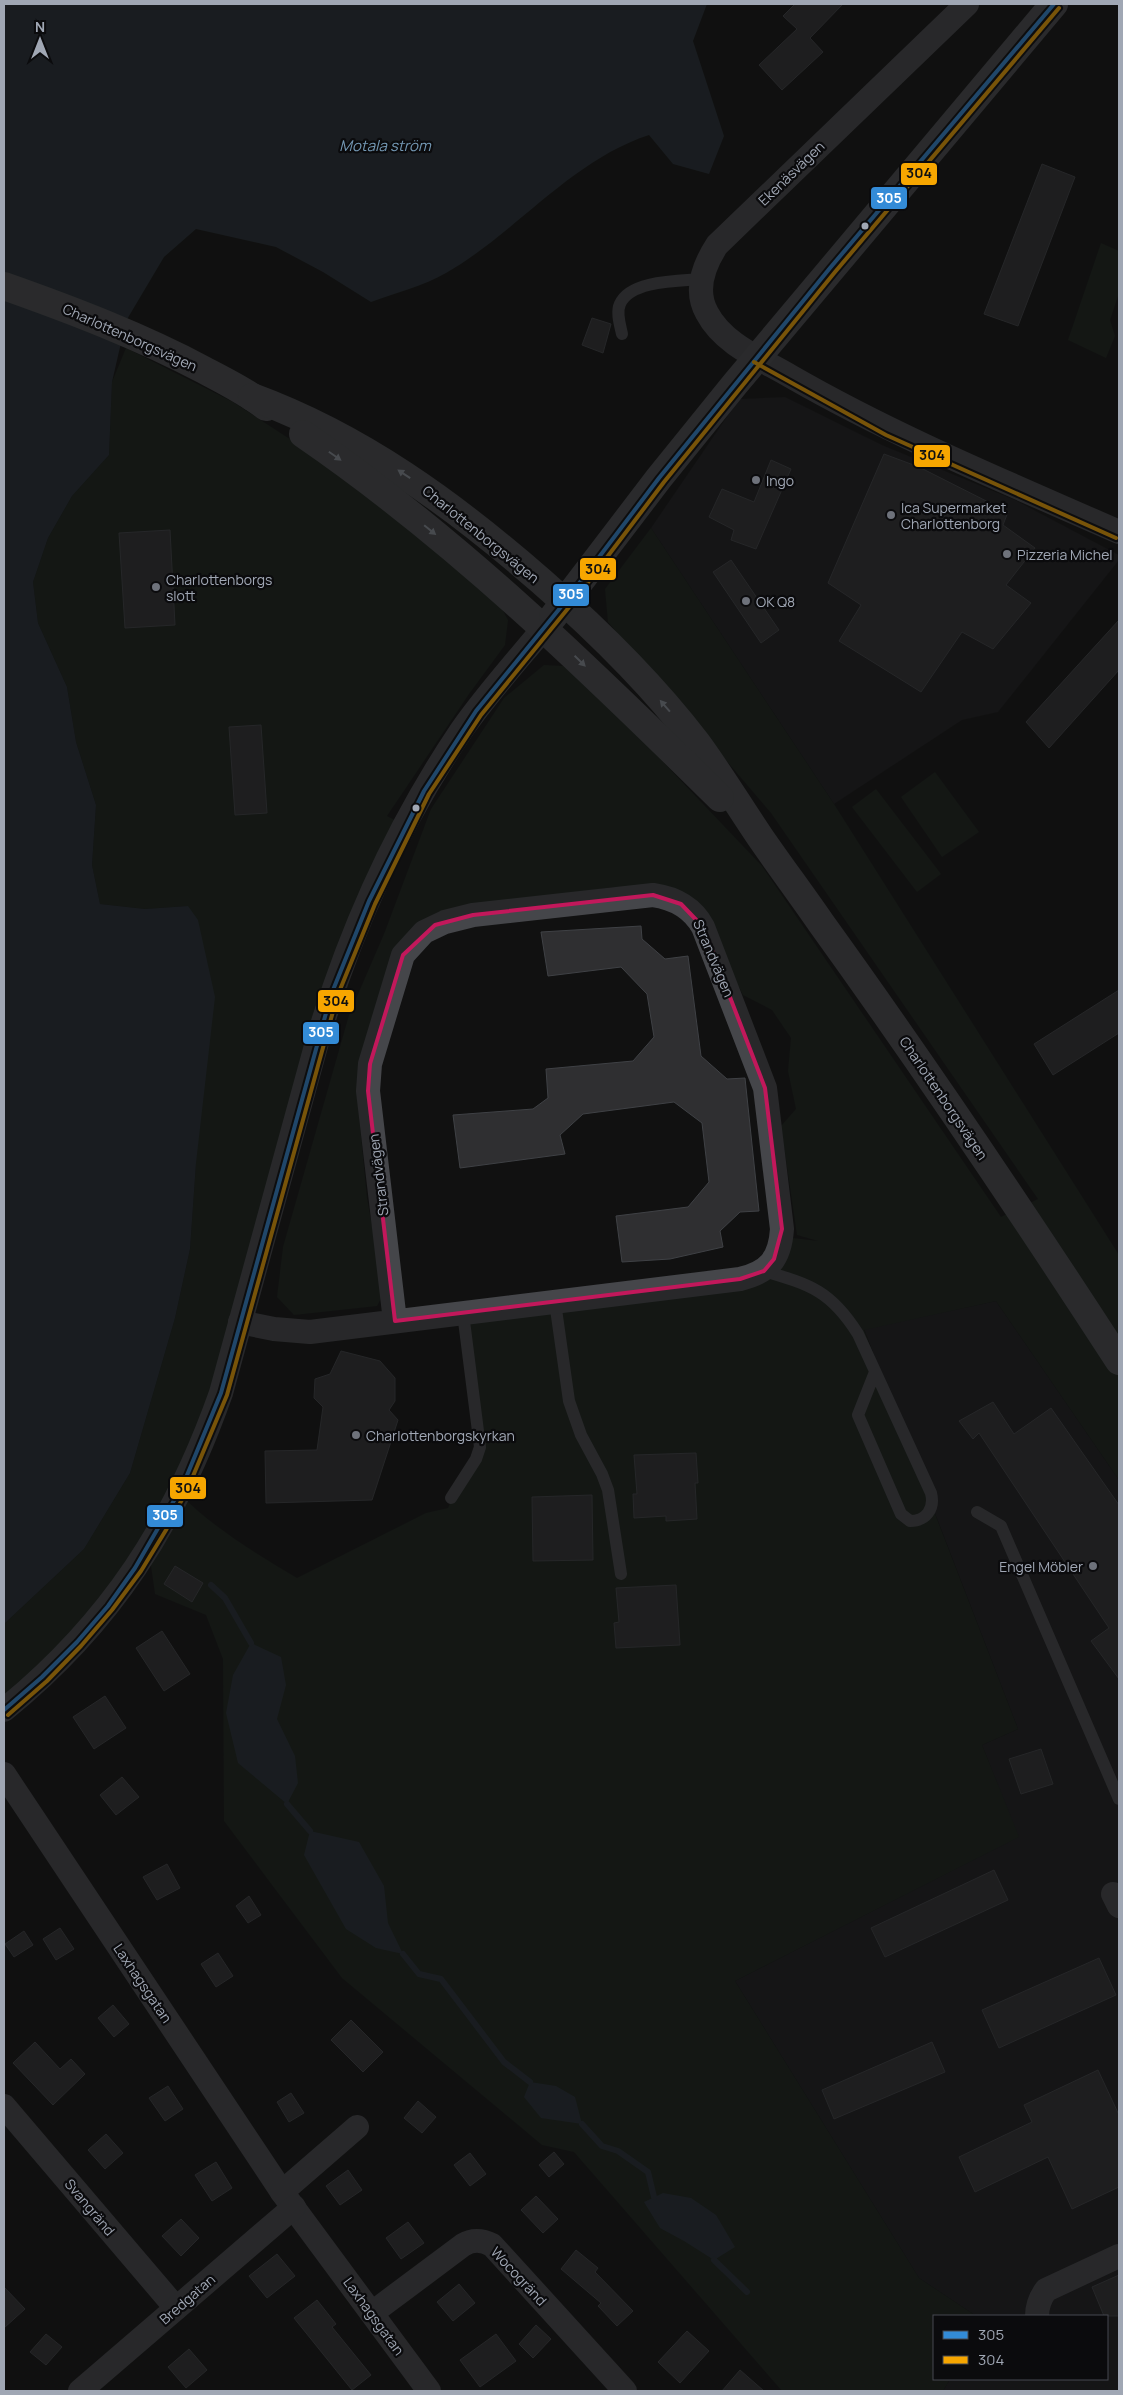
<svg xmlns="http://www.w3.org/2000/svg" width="1123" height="2395" font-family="Manrope,sans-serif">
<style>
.built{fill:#1b1b1d}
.green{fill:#19201a}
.water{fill:#242c33}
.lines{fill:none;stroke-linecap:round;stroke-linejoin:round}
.stream{stroke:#242c33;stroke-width:6}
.building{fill:#2f2f31;stroke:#3f4145}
.lane{stroke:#45464a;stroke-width:12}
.street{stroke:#45464a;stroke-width:24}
.secondary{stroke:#494a4e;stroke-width:28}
.bus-1-casing{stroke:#0b0b0d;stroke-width:8}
.bus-2-casing{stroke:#0b0b0d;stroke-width:8}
.bus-1{stroke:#338bd7;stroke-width:4}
.bus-2{stroke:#f7a600;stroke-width:4}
.oneway{fill:#8a909a}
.marked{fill:none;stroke:#c2185b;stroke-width:4;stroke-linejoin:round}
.bus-dot{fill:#a0a7b4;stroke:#0b0b0d;stroke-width:2}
.poi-dot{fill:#6e727b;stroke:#0b0b0d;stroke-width:2}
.labels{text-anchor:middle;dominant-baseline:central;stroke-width:4.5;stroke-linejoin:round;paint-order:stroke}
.street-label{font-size:14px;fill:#a0a7b4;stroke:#0b0b0d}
.poi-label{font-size:14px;fill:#a0a7b4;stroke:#0b0b0d;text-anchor:start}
.water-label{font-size:15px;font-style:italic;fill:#7397b3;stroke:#0b0b0d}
.line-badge{stroke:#0b0b0d;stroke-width:2}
.badge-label{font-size:14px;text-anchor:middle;font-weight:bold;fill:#fff}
.pale-badge-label{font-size:14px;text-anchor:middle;font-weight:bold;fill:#111}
</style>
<rect width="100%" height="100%" fill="#111"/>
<!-- built -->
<g class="built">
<polygon points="785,397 882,445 1015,500 1119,555 1119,560 998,712 962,720 834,804 651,528 739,399"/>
<polygon points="996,1301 1119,1480 1119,2391 943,2391 950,2379 1107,2379 1107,2316 976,2316 919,2278 735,1981 1018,1837 982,1745 1018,1729 864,1329"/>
</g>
<!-- green -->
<g class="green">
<polygon points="1101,243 1119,251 1119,293 1110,320 1115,336 1106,358 1068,340"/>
<path d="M126,348L233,402L299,445L492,591L508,620L505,645L469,694L387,816L404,825L293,1129L178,1492C213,1528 254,1552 297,1578L426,1513L448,1508L482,1431L468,1307L764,1271L784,1237L818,1241L797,1235L781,1126L796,1109L788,1071L791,1038L772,1010L743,995L723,957L652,887H614L446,911L418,926L357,1095L367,1198L384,1293L377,1306L294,1315L277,1297L283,1247L349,1015L384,934L431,809L504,698L544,665L563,666L607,703L762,866L1001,1217L1038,1199L771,813L608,622L605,589L651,528L834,804L1119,1255V1480L996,1301L864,1330L1018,1729L982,1745L1019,1837L735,1981L919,2278L976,2316H934V2379H950L943,2391H782L574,2152L542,2145L342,1978L224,1821L223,1659L206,1615L155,1594L148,1545L4,1707V1624L84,1549L130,1473L175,1318L190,1249L196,1163L188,906L145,909L100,904L92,865L96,805L76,742L67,687L38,623L33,582L48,538L72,496L109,455L112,382Z"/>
<polygon points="935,772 979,832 942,857 901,797"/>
<polygon points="876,789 941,874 917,892 852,807"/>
</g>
<!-- water -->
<g class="water">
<path d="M4,4H707L693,41L724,136L709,174L673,164L649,135C570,161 516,233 446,273C424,286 395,293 371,302L323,272L276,247L196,229L164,257L126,321L112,382L109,455L72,496L48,538L33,582L38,623L67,687L76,742L96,805L92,865L100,904L145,909L188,906L198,920L215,997L196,1163L190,1249L175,1318L130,1473L84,1549L4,1624Z"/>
<polygon points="251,1643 281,1657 286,1685 277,1719 295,1756 298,1783 287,1804 238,1763 226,1713 233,1675"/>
<polygon points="310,1831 359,1842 384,1886 388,1923 403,1954 376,1948 346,1929 304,1855"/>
<polygon points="530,2082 556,2086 575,2097 582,2124 541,2118 524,2097"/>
<polygon points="663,2193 691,2198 716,2215 735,2247 714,2260 684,2241 660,2228 644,2202"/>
</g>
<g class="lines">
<!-- stream -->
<g class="stream">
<polyline points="211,1585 225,1598 251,1643"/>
<polyline points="287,1804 310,1831"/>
<polyline points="403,1954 419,1974 441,1979 504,2062 530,2082"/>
<polyline points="582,2124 602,2146 618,2151 648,2172 654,2197"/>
<polyline points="714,2260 747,2292"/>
</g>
</g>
<!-- building -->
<g class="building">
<polygon points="795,4 843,4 810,38 823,52 782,90 759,65 797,29 783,16"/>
<polygon points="1042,164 1075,177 1018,326 984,314"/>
<polygon points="592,318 611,324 603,353 582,345"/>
<polygon points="884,454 919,467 1008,512 1003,525 1035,548 1006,585 1031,603 993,649 962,632 921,692 839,641 861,605 828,583"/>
<polygon points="771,460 791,469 756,549 731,540 734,530 709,517 722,489 754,502"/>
<polygon points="170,530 175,625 125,628 119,533"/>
<polygon points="731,560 779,630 761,643 713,572"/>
<polygon points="1119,620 1119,670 1049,748 1026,722"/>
<polygon points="261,725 267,813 235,815 229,727"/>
<polygon points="641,926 642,939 665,959 688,956 701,1056 727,1079 745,1078 759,1211 740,1212 720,1231 723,1247 670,1259 622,1262 616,1216 688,1207 709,1182 702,1123 674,1102 583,1114 560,1135 565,1154 460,1168 453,1115 533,1109 548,1098 546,1069 633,1061 654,1037 647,994 621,967 548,976 541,932"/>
<polygon points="1119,990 1119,1033 1053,1075 1034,1044"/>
<polygon points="341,1351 380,1361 395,1378 395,1401 389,1410 398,1420 372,1500 266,1503 265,1451 317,1450 323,1407 314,1398 315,1379 330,1374"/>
<polygon points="993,1402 1014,1434 1051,1408 1119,1505 1119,1679 1091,1641 1109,1628 979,1433 973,1439 959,1421"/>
<polygon points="696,1453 698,1483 695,1483 697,1519 666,1521 666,1516 634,1518 633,1494 637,1494 634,1455"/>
<polygon points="592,1495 593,1560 533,1561 532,1497"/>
<polygon points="175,1566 203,1583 192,1602 164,1584"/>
<polygon points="676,1585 680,1645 616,1648 614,1623 619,1622 616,1588"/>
<polygon points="162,1631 190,1674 164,1691 136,1648"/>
<polygon points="105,1696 126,1728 94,1749 73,1717"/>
<polygon points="1041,1749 1053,1784 1021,1794 1009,1759"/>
<polygon points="122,1777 139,1797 116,1815 100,1795"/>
<polygon points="167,1864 180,1888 157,1900 143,1877"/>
<polygon points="994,1870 1008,1900 885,1957 871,1928"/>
<polygon points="249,1896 261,1915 248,1923 236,1906"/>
<polygon points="60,1928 74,1949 56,1960 43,1939"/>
<polygon points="24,1931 33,1945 14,1957 5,1944"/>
<polygon points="218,1953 233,1976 216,1987 201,1964"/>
<polygon points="1099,1958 1116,1995 999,2048 982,2010"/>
<polygon points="113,2005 129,2024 114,2037 98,2018"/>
<polygon points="351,2020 383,2052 363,2072 331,2040"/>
<polygon points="35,2042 60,2069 71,2059 85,2074 53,2105 13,2063"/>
<polygon points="932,2042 945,2072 834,2119 822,2090"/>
<polygon points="1098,2070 1119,2115 1119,2187 1072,2209 1048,2157 975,2192 959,2157 1032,2122 1024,2105"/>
<polygon points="168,2086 183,2109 165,2121 149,2098"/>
<polygon points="291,2093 304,2113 289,2122 277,2102"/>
<polygon points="418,2101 436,2117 422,2133 404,2118"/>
<polygon points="106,2134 123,2153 105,2169 88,2150"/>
<polygon points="554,2152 564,2164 549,2177 539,2165"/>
<polygon points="470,2153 486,2174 470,2186 454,2165"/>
<polygon points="216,2162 232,2188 212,2201 195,2175"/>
<polygon points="348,2170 362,2190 340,2205 326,2186"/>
<polygon points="536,2196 558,2219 543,2233 521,2210"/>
<polygon points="181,2219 199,2238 181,2256 162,2236"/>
<polygon points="408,2222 424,2243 401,2259 386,2238"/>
<polygon points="576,2250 598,2268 595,2272 633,2311 617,2326 598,2306 601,2303 561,2269"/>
<polygon points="277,2254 295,2276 267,2298 249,2276"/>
<polygon points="1119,2275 1119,2316 1104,2316 1092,2287"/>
<polygon points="459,2284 475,2303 453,2321 437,2302"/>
<polygon points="4,2287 25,2309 4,2328"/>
<polygon points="317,2300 336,2324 332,2327 371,2375 352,2390 294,2318"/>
<polygon points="536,2325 551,2339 533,2358 519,2344"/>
<polygon points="687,2331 709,2351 680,2383 658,2362"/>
<polygon points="46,2334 62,2347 46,2365 30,2352"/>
<polygon points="496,2334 516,2361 480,2387 460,2360"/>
<polygon points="189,2349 207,2370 186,2388 168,2367"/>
<polygon points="740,2370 764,2391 722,2391"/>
</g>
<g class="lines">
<!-- lane -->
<g class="lane">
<path d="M622,334C620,325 616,312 620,304C630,280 680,281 702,279"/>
<path d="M764,1271C811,1285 831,1291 858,1334L931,1493C935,1509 926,1521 910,1521L901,1514L858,1415L875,1372"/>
<polyline points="555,1302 569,1401 581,1435 602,1474 608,1490 621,1574"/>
<polyline points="451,1498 476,1459 480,1447 463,1313"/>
<polyline points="977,1512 1001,1526 1119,1799"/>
</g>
<!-- street -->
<g class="street">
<path d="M967,4L717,245C704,265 694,290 707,313C723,344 761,359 790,376C896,437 1008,483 1119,532"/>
<path d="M240,1322L274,1329L310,1332L740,1279C769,1272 780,1259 782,1229L765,1088L703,927C692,907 674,898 653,895L473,915L445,922L424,932L403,955L370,1064L368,1091L395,1321"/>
<path d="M4,1710C111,1623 175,1523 221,1393L319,1035C351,929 399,823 461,731C486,695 516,662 544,628"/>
<polyline points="4,1774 282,2192 429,2391"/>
<polyline points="1113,1894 1119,1906"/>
<polyline points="4,2106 176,2308"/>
<polyline points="282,2192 357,2127"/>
<path d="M372,2313L463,2245C473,2239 482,2240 492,2245L625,2391"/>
<path d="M1037,2316C1037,2306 1040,2298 1046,2290L1119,2256"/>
<polyline points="80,2391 294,2207"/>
</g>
<!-- secondary -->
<g class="secondary">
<path d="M4,286C72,310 140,336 204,370C225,381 247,392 266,407"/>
<path d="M252,397C361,437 454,505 541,581C597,630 652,684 697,743C719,773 739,806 760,837C780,866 801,894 821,923C924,1066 1023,1213 1119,1361"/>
<path d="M303,434C456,539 588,668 720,798"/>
<polyline points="553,617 659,478 735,384 1054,4"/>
</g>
<!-- bus-1 casing -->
<g class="bus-1-casing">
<polyline id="bus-1" points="4,1710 42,1677 77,1642 108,1606 135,1568 183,1485 221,1393 331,995 369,901 424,791 476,711 565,602 659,478 830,268 1054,4"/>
</g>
<!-- bus-2 casing -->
<g class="bus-2-casing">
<g id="bus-2">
<polyline points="754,362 886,435 1116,538"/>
<polyline points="8,1715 47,1681 81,1646 112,1610 141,1571 166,1530 188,1488 227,1395 337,997 375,904 429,794 481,715 570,606 664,482 835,272 1059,8"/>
</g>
</g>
<!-- bus-1 -->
<use href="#bus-1" class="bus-1"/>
<!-- bus-2 -->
<use href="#bus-2" class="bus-2"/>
</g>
<!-- one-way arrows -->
<defs><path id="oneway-solid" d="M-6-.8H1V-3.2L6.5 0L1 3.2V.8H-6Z" transform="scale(1.25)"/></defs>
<g class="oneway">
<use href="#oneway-solid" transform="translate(335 456) rotate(35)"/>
<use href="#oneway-solid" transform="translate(404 474) rotate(-146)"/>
<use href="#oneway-solid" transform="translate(430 530) rotate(39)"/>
<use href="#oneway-solid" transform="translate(580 661) rotate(44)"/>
<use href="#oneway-solid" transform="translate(665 706) rotate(-131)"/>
</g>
<!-- marked area -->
<path d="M0 0H1123V2395H0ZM653,895L681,904L703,927L765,1088L782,1229L774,1259L764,1271L740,1279L395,1321L368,1091L370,1064L403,955L435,925L473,915Z" fill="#111" fill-opacity=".55" fill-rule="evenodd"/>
<path class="marked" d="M653,895L681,904L703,927L765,1088L782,1229L774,1259L764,1271L740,1279L395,1321L368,1091L370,1064L403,955L435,925L473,915Z"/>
<!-- markers -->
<g class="bus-dot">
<circle cx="865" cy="226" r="4.5"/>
<circle cx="416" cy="808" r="4.5"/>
</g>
<g class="poi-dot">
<circle cx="756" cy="480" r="5"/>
<circle cx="891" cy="515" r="5"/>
<circle cx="1007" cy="554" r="5"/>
<circle cx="156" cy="587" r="5"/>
<circle cx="746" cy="601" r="5"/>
<circle cx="356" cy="1435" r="5"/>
<circle cx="1093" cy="1566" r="5"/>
</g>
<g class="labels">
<!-- street labels -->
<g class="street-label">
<text transform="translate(791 173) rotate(-44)">Ekenäsvägen</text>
<text transform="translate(130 337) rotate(24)">Charlottenborgsvägen</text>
<text transform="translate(481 534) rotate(39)">Charlottenborgsvägen</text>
<text transform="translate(714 958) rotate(67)">Strandvägen</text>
<text transform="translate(944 1098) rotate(56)">Charlottenborgsvägen</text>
<text transform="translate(378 1175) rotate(-97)">Strandvägen</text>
<text transform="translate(143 1983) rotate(56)">Laxhagsgatan</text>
<text transform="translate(90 2207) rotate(50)">Svangränd</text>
<text transform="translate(519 2276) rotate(47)">Wocogränd</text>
<text transform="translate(187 2299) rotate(-41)">Bredgatan</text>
<text transform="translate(374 2316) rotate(54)">Laxhagsgatan</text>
</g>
<!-- poi labels -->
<g class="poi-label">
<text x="766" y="480">Ingo</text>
<text x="901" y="507">Ica Supermarket<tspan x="901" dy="16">Charlottenborg</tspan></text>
<text x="1017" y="554">Pizzeria Michel</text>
<text x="166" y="579">Charlottenborgs<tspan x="166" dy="16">slott</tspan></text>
<text x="756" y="601">OK Q8</text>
<text x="366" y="1435">Charlottenborgskyrkan</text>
<text x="1083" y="1566" text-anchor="end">Engel Möbler</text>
</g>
<!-- water labels -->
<g class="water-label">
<text x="385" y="145">Motala ström</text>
</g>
</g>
<g class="line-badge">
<rect x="900" y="162" width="38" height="24" rx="5" fill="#f7a600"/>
<rect x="870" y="186" width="38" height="24" rx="5" fill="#338bd7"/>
<rect x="913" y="444" width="38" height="24" rx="5" fill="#f7a600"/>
<rect x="579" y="557" width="38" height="24" rx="5" fill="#f7a600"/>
<rect x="552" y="583" width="38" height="24" rx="5" fill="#338bd7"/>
<rect x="317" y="989" width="38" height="24" rx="5" fill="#f7a600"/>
<rect x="302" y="1021" width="38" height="24" rx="5" fill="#338bd7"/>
<rect x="169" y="1476" width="38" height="24" rx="5" fill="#f7a600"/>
<rect x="146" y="1504" width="38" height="24" rx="5" fill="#338bd7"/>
</g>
<g class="badge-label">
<text x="889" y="203">305</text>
<text x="571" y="599">305</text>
<text x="321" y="1037">305</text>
<text x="165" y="1520">305</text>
</g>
<g class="pale-badge-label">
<text x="919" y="178">304</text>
<text x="932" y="460">304</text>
<text x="598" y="574">304</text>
<text x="336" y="1006">304</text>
<text x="188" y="1493">304</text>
</g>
<!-- border -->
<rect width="1123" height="2395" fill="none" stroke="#a0a7b4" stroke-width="10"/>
<!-- legend -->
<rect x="933" y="2315" width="175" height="65" fill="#0b0b0d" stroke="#474950"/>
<rect x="943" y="2331" width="25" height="8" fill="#338bd7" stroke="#474950"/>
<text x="978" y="2340" font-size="15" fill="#a0a7b4">305</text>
<rect x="943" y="2356" width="25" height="8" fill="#f7a600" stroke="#474950"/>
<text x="978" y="2365" font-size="15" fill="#a0a7b4">304</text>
<!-- north arrow -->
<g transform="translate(40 40)" stroke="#0b0b0d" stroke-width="4" paint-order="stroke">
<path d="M0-4L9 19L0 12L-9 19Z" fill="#a0a7b4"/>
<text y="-8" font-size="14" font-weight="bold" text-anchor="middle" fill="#a0a7b4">N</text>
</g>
</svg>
